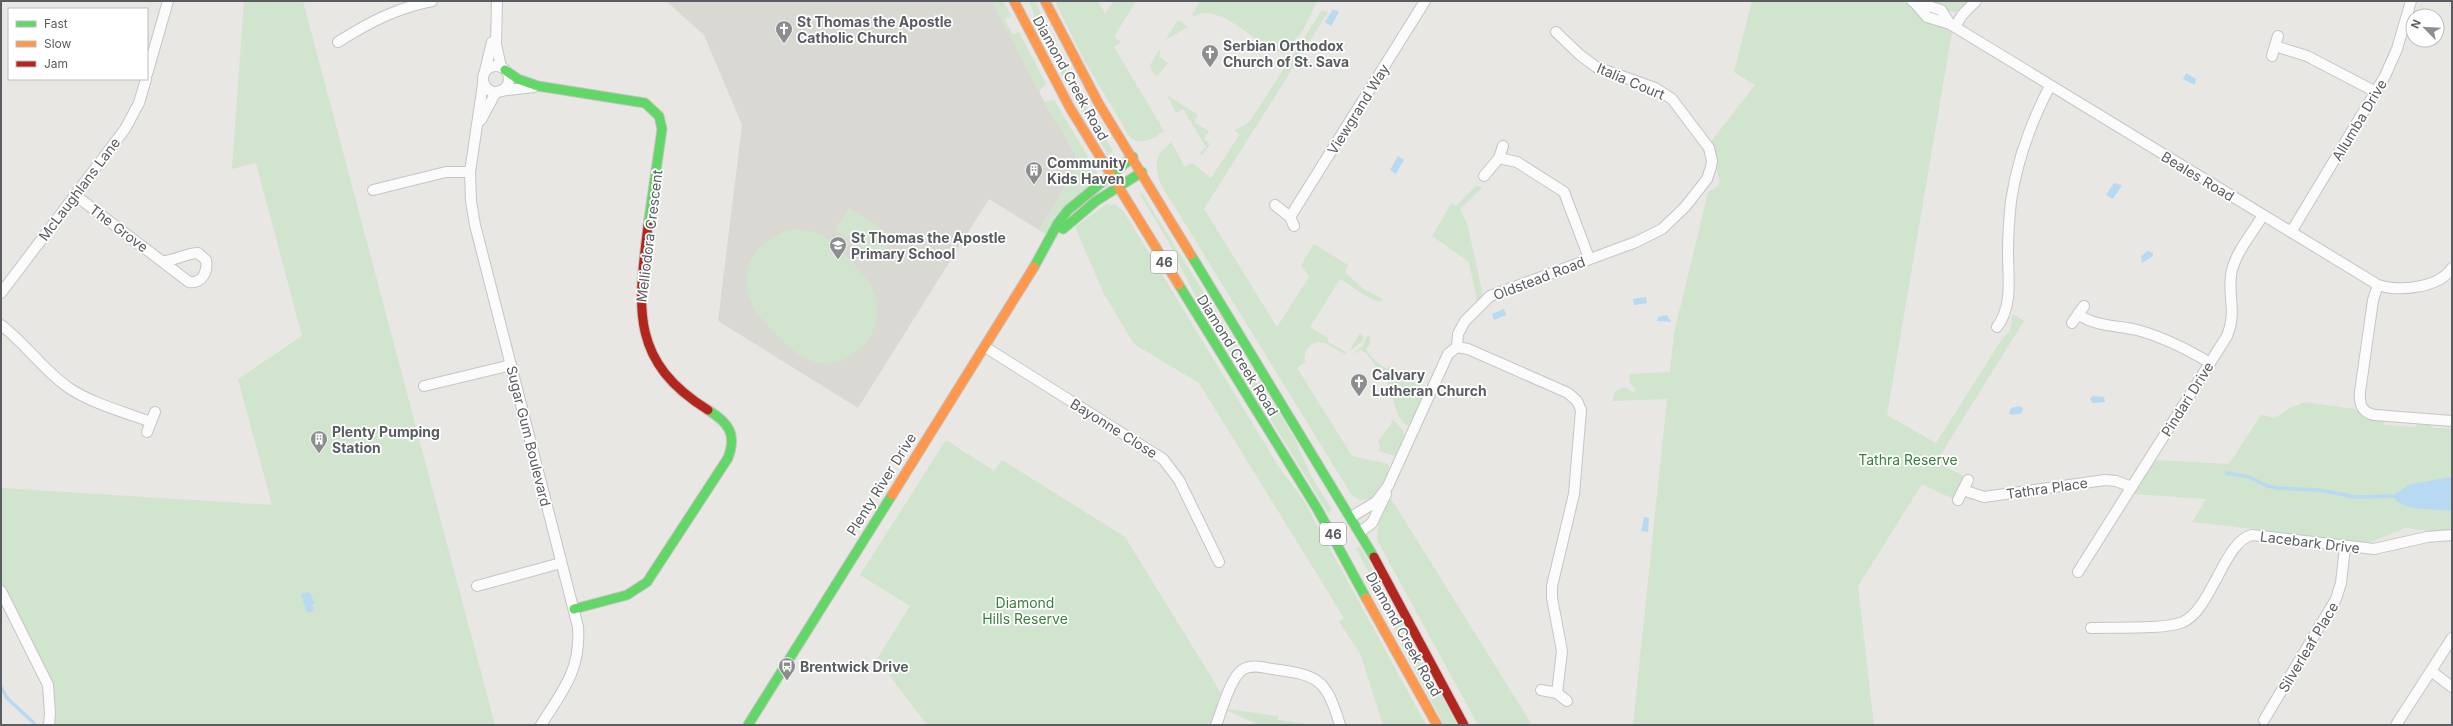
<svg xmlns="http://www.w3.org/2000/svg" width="2453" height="726" font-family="Inter,sans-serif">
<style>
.education{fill:#dad8d2}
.green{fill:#d0e4ce}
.water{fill:#b7d9f2}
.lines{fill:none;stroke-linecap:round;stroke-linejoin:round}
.stream{stroke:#b7d9f2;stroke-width:3.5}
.street-casing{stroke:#c5c5c5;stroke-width:12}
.fast-casing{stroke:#c4c4c3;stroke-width:11}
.slow-casing{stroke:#c4c4c3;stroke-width:11}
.jam-casing{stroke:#c4c4c3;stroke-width:11}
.street{stroke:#fcfbfb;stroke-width:10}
.fast{stroke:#63d668;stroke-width:9}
.slow{stroke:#ff974d;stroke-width:9}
.jam{stroke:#b3261e;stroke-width:9}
.labels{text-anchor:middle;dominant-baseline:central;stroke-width:3.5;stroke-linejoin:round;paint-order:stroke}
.shield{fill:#fff;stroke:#8b8d90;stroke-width:1}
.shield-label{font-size:13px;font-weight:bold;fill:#595c60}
.poi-label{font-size:14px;font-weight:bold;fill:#595c60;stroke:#fff;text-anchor:start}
.street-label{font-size:14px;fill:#595c60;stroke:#fff}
.park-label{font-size:14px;fill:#397e3c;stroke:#fff}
</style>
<rect width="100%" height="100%" fill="#e8e7e3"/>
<!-- education -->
<polygon class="education" points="666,1 992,1 1047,107 1075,153 1076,168 1039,230 989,199 858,408 718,321 742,125 704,35"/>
<!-- green -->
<g class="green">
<polygon points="244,1 303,1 495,725 53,725 55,708 52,682 1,582 1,488 272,505 238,379 302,336 256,163 232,169"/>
<polygon points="992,1 1003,1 1011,16 1005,19 1013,35 1019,32 1046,84 1039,91"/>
<polygon points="1029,1 1035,1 1049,30 1042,34 1052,52 1049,53"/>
<path d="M1055,1H1098L1105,14L1114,1H1136L1114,37L1121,42L1114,47L1164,131C1154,138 1141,147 1130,137L1084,60Z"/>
<path d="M1200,1H1317L1304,28L1284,55L1266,43L1265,45C1248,34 1212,2 1194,17L1192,15Z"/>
<path d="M1752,1H1902L1910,5L1921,17L1952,32L1887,415L1936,443L2002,339L2010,331L2013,314L2024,321L1936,462L1964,476L1953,499L1922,484L1858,586L1874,725H1633L1667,399L1613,401C1614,391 1616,390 1626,387L1633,393L1636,390L1630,383L1629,374L1670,372L1674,333L1704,209L1708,192C1726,183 1718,181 1716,167C1715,158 1716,152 1710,143L1755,85L1734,72Z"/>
<polygon points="1923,1 1969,1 1955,12 1949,11 1938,4"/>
<path d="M1322,10L1328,12L1204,209L1277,327L1309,277L1301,265L1314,244L1348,265L1345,272L1362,288L1383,299L1380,302C1365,297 1353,287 1340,279L1310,327L1328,338V342L1346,352V354C1334,350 1321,334 1309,347C1304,352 1304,357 1305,362L1297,368L1352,456L1388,464C1393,482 1369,513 1351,494L1173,204C1163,189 1152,173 1159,154L1171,142L1185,167L1192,163L1211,178L1240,134L1234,130L1244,126L1250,121Z"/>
<polygon points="1178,20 1188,27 1165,40"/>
<polygon points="1052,34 1072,83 1113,151 1108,155 1052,58 1059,55 1049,36"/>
<polygon points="1159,50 1161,52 1159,56 1168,63 1157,76 1152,71 1150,65"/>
<polygon points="1167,95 1198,115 1194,122 1209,131 1204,139 1210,144 1202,155 1200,153 1206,147 1183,109 1176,113"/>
<polygon points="1054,100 1097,172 1096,178 1045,234 1039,230 1076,168 1075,153 1044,102"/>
<polygon points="1477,185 1482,188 1460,209 1468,226 1483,296 1477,301 1469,262 1432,236 1452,203 1456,206"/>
<polygon points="1140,190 1295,439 1310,474 1332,510 1328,513 1195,295 1168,241 1141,196"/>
<polygon points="1107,204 1116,205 1124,212 1279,467 1304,501 1426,725 1383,725 1360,653 1339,622 1344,618 1199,383 1134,344 1104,294 1075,227"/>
<polygon points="849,208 893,236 879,259 835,230"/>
<path d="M794,229C821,229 835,243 852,262C859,270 867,278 872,288C883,310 876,338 856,352C823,377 796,357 773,331C766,323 757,315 752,305C735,271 758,236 794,229Z"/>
<polygon points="1360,333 1364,337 1362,342 1349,351"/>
<polygon points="1370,335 1370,344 1366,350 1376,362 1387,369 1389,366 1427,390 1410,425 1405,425 1398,415 1387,382 1367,354 1361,350 1352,354 1363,346 1366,337"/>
<polygon points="2305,402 2355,409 2363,418 2382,421 2385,425 2416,427 2418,423 2430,424 2432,428 2452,428 2452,533 2405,528 2371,542 2326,542 2254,529 2192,522 2206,499 2134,494 2156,460 2229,464 2261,415 2275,418 2288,409"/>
<polygon points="1393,419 1403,431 1404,436 1395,456 1379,451 1380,445 1378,441 1390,426"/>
<polygon points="946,440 994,471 1002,460 1125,537 1223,696 1211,725 927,725 877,659 910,606 860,575"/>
<polygon points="1390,497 1532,725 1478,725 1377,540 1378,525"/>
<polygon points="1360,546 1457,725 1444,725 1402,645 1379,591 1356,549"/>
<polygon points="1227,709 1278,716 1278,720 1314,725 1259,725 1226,710"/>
</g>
<!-- water -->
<g class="water">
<polygon points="1333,9 1339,12 1331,26 1325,22"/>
<polygon points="2186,73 2196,79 2195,85 2183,79"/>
<polygon points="1398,156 1404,160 1396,174 1390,170"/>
<polygon points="2114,183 2122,185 2113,199 2106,195"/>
<polygon points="2148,251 2153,253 2153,256 2142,263 2141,256"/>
<polygon points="1646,297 1647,303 1634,305 1633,299"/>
<polygon points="1504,309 1506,315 1494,320 1492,314"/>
<polygon points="1667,315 1671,322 1657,321 1658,317"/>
<polygon points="2093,396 2104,397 2105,402 2092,403 2090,399"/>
<polygon points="2019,406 2023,408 2022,413 2013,415 2009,414 2011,408"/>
<path d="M2452,477V511C2435,508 2405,512 2395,499L2396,493L2411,484Z"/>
<polygon points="1644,517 1649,518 1648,532 1641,531"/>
<polygon points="309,592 315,603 312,604 314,611 307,613 301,594"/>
</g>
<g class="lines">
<!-- stream -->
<g class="stream">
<polyline points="2227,473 2249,477 2267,486 2278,488 2319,490 2356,497 2398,496"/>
<polyline points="1,687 7,698 34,723"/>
</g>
<!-- street casing -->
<g class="street-casing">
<g id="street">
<polyline points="497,1 496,44 501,67"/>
<polyline points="1912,1 1941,10 1950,24"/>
<path d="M1915,3L1927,17L1950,24L2378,285C2399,292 2439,288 2452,268"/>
<polyline points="1955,27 1962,15 1976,1"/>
<path d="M338,42C368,23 396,8 432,1"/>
<polyline points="2275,46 2307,56 2376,92"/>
<polyline points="2272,56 2278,36"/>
<circle cx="496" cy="79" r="13"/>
<polyline points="485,71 492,42"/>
<polyline points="147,74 168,1"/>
<path d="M483,84L470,172L471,201L475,225L578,627C581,670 563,690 541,725"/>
<polyline points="500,91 534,87"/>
<polyline points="481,120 496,92"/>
<polyline points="1499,158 1517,162 1564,192 1589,258"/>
<polyline points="1484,176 1499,158 1503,146"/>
<polyline points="373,190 446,172 470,172"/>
<path d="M75,195L189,282C202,284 208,272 206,260L198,253C186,253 175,261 163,261"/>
<polyline points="1275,205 1290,217 1294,226"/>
<polyline points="1290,217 1425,1"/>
<polyline points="2291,232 2385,76 2397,49 2411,1"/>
<path d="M2378,285L2373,300L2360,392C2359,405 2362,413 2375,415L2452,421"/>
<polyline points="1,293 125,129 139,103 146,79"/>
<path d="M2078,314C2096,327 2116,325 2137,330C2163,337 2187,349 2210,363"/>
<polyline points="2072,323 2084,306"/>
<path d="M1,325C26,344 43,370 69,388C93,404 124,412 151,422"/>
<path d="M1997,327C2013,306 2008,278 2008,253C2008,236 2009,219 2011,201C2017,161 2031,122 2050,86"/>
<polyline points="985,347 1163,459 1179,480 1219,562"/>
<polyline points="1457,347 1468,349 1568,393 1577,401 1581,410 1574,494 1552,586 1552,598 1562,651 1557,693"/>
<polyline points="424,386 511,365"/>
<polyline points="147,432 155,412"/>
<polyline points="1963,490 1984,497 2105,480 2116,481 2132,487"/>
<polyline points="1958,500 1968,480"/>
<polyline points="1351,517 1376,502 1388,486 1448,354 1457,347 1458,334 1465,321 1490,296 1636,242 1662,229 1685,207 1707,179 1711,167 1712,161 1709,148 1672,99 1655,88 1596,67 1580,55 1556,32"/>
<polyline points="1360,532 1372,523 1386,494"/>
<path d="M2078,572L2227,336C2237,311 2228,299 2231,275C2234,254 2252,234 2263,215"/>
<polyline points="477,586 561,563"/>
<polyline points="1,591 48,685 50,713 49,725"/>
<path d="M2091,628C2114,627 2163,630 2183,622C2212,609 2224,541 2252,535L2374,549L2427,537L2452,535"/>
<polyline points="2431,671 2452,687"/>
<polyline points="1541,690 1557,693 1567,701"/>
<polyline points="2264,720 2336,599 2341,583 2345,547"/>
<path d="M1216,725C1222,710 1230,679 1242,670C1250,664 1263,667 1272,669C1319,675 1326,679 1340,725"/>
<polyline points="2396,725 2452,638"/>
</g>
</g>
<!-- fast casing -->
<g class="fast-casing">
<g id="fast">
<polyline points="505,70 518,79 538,86 645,103 659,116 662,129 648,226"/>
<polyline points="1063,229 1096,201 1142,172"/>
<polyline points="1191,255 1374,557"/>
<polyline points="1034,267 1058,223 1068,210 1133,157"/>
<polyline points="1179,285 1318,510 1366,598"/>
<path d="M574,609L627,595L647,582L728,458C737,434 729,423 708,410"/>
<polyline points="748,725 892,495"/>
</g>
</g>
<!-- slow casing -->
<g class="slow-casing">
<g id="slow">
<polyline points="1014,1 1070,108 1179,285"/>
<polyline points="1045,1 1099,104 1191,255"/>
<polyline points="892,495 1034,267"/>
<polyline points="1366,598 1437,725"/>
</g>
</g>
<!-- jam casing -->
<g class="jam-casing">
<g id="jam">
<path d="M648,226C638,307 629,361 708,410"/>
<polyline points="1374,557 1464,725"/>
</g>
</g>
<!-- street -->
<use href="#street" class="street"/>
<!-- fast -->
<use href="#fast" class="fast"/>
<!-- slow -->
<use href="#slow" class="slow"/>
<!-- jam -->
<use href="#jam" class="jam"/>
</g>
<!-- icons -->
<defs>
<g id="church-pin" transform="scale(0.9)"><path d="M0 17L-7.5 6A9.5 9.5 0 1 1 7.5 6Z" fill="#8b8d8e" stroke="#fff"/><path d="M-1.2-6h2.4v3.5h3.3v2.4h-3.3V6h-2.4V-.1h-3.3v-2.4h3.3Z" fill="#fff"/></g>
<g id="building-pin" transform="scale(0.9)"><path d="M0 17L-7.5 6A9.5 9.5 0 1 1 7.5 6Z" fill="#8b8d8e" stroke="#fff"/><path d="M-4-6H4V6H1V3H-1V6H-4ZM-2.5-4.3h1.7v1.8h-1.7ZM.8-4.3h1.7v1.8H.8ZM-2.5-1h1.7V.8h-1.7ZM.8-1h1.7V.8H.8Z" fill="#fff"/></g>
<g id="school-pin" transform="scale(0.9)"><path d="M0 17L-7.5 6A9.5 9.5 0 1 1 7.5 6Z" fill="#8b8d8e" stroke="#fff"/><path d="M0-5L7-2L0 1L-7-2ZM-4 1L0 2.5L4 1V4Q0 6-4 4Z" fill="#fff"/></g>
<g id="bus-pin" transform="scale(0.9)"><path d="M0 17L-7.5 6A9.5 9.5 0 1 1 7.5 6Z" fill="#8b8d8e" stroke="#fff"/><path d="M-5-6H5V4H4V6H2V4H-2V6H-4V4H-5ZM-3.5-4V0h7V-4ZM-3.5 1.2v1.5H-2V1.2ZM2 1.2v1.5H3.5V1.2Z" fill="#fff"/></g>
</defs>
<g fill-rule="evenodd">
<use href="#church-pin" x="784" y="29"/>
<use href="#church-pin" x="1210" y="53"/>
<use href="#building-pin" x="1034" y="170"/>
<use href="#school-pin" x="838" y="245"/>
<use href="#church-pin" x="1359" y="382"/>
<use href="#building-pin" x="319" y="439"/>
<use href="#bus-pin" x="787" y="666"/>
</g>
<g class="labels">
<!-- shield labels -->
<g class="shield">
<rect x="1151" y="251" width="26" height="22" rx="3"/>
<rect x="1320" y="523" width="26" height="22" rx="3"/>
</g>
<g class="shield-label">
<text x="1164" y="262">46</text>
<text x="1333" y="534">46</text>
</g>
<!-- poi labels -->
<g class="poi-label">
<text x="797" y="21">St Thomas the Apostle<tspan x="797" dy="16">Catholic Church</tspan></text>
<text x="1223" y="45">Serbian Orthodox<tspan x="1223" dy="16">Church of St. Sava</tspan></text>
<text x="1047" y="162">Community<tspan x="1047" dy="16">Kids Haven</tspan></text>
<text x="851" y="237">St Thomas the Apostle<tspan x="851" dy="16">Primary School</tspan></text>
<text x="1372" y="374">Calvary<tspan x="1372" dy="16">Lutheran Church</tspan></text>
<text x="332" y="431">Plenty Pumping<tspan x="332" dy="16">Station</tspan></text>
<text x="800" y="666">Brentwick Drive</text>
</g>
<!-- street labels -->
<g class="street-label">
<text transform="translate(1071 78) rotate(61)">Diamond Creek Road</text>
<text transform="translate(1631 81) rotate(23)">Italia Court</text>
<text transform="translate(1358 109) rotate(-58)">Viewgrand Way</text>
<text transform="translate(2359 120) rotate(-59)">Allumba Drive</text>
<text transform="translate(2198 176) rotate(31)">Beales Road</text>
<text transform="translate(79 189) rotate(-53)">McLaughlans Lane</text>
<text transform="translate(119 228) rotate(37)">The Grove</text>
<text transform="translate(649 236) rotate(-83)">Melliodora Crescent</text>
<text transform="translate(1539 278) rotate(-21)">Oldstead Road</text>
<text transform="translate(1238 355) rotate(58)">Diamond Creek Road</text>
<text transform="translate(2187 399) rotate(-58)">Pindari Drive</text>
<text transform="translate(1114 428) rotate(32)">Bayonne Close</text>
<text transform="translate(529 436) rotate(76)">Sugar Gum Boulevard</text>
<text transform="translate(881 484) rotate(-58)">Plenty River Drive</text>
<text transform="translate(2047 488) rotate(-8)">Tathra Place</text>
<text transform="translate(2310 542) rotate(7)">Lacebark Drive</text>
<text transform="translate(1404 634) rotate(61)">Diamond Creek Road</text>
<text transform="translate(2308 647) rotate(-59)">Silverleaf Place</text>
</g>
<!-- park labels -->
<g class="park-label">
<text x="1908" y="459">Tathra Reserve</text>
<text x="1025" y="602">Diamond<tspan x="1025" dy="16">Hills Reserve</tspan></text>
</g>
</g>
<!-- border -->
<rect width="2453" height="726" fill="none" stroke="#595c60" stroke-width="4"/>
<!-- legend -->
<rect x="8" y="8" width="140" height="72" fill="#ffffff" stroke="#bdbebf"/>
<rect x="16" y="21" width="20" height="6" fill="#63d668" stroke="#bdbebf"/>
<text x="44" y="28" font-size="12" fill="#595c60">Fast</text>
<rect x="16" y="41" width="20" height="6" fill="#ff974d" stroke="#bdbebf"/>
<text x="44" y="48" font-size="12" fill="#595c60">Slow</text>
<rect x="16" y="61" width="20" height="6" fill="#b3261e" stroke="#bdbebf"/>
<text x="44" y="68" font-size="12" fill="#595c60">Jam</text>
<!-- north arrow -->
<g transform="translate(2425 28) rotate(294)"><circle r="19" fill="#ffffff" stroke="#bdbebf"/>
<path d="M0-3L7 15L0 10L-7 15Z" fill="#8b8d8e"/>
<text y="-6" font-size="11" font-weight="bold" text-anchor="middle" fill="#595c60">N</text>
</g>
</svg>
